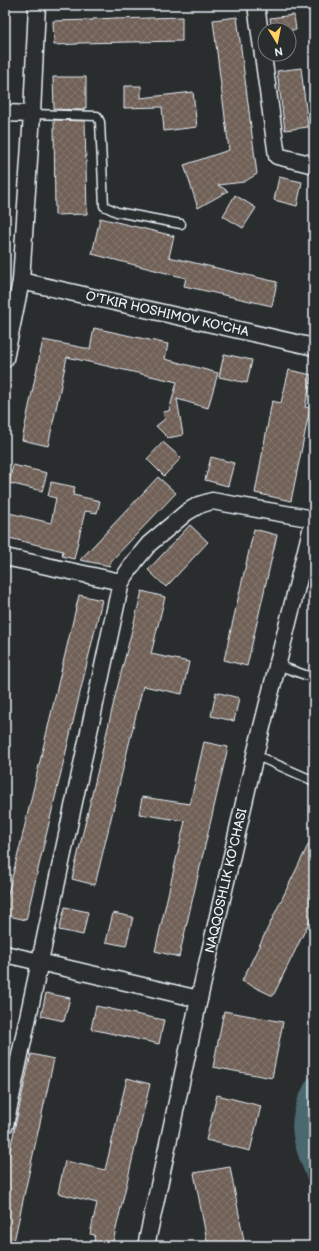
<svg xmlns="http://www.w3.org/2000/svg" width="319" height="1251" font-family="'Balsamiq Sans',sans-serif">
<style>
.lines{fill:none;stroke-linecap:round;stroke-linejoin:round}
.canal{stroke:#4b676f;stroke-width:17}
.building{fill:url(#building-cross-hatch);stroke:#e8f1f8}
.service-casing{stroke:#e8f1f8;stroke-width:11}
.minor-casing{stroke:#e8f1f8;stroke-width:19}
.service{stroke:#2a2d2e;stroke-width:8}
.minor{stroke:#2a2d2e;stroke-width:16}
.labels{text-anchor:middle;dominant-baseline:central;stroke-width:3;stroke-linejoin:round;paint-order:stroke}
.street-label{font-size:13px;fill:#e8f1f8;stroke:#2a2d2e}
</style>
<defs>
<pattern id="building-cross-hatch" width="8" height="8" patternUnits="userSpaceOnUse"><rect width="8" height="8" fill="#706057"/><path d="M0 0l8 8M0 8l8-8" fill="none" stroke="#847770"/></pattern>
</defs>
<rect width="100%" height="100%" fill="#2a2d2e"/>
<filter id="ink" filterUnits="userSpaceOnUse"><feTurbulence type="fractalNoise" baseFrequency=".025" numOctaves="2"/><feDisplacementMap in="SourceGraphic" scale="8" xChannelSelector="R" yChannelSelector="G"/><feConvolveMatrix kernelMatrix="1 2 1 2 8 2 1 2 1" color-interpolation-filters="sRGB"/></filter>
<g filter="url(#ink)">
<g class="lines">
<!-- canal -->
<path class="canal" d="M314,1085C293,1122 300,1137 314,1174"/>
</g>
<!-- building -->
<g class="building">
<polygon points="294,15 296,30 272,30 270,18"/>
<polygon points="182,17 182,41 78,43 78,44 54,45 53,21 93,20 93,19 117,18 117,19"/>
<polygon points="237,17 257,174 244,182 218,185 228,191 198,208 184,165 229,150 213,20"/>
<polygon points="301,68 308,127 285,130 277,71"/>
<polygon points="53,77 86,77 86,108 84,108 84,110 54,109"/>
<polygon points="124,86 141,86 141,98 193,92 197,127 164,131 162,107 124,108"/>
<polygon points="54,120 85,121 87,214 55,215"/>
<polygon points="279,177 302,182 297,206 274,200"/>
<polygon points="235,195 256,208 243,228 223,216"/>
<polygon points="100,218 174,236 169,257 277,282 272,306 184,286 186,278 92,254"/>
<polygon points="94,328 168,344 165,359 218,373 208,408 177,399 183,435 168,438 156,426 165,419 163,412 169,411 177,382 67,357 48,446 22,440 43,340 90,349"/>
<polygon points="224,354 252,360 247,383 219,377"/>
<polygon points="289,370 312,375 305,407 310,408 291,501 255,493 272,401 281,403"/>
<polygon points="163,442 181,458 164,476 147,459"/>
<polygon points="211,457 234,463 228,486 205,480"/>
<polygon points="13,465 47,473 42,491 9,483"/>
<polygon points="158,477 176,493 111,561 110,566 80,560"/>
<polygon points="51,482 75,487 73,495 100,501 97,513 85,511 74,559 62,556 63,551 5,537 5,512 51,523 56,498 48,496"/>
<polygon points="190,525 208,542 166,587 148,570"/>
<polygon points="254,529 277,535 247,666 224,660"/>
<polygon points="142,591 165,597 151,654 189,662 182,694 143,686 95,885 72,879 116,693"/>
<polygon points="79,595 102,600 26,920 5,915 5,905 20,846"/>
<polygon points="216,692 239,698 234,721 211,716"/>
<polygon points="204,742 228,747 179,957 155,951 185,821 139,814 142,797 190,804"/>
<polygon points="314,833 314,912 273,996 242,981"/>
<polygon points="65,907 88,912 83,935 59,930"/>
<polygon points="113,913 133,917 126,946 106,942"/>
<polygon points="46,993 70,998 64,1021 41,1016"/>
<polygon points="96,1006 164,1020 159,1044 91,1029"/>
<polygon points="224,1011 283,1022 272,1078 213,1067"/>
<polygon points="31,1054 54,1059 13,1246 5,1246 5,1172"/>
<polygon points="127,1078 150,1084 112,1246 93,1246 95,1235 90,1234 97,1203 58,1193 65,1161 105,1170"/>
<polygon points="217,1095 261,1106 250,1151 206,1140"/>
<polygon points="230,1167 245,1246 208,1246 194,1173"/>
</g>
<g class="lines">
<!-- service casing -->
<g class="service-casing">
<g id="service">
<polyline points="32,114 97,116 100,122 104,206 117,212 181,224"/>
<polyline points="277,665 314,678"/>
<polyline points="255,755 314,781"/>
</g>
</g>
<!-- minor casing -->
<g class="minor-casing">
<g id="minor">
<polyline points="256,5 277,156 314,165"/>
<polyline points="5,113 32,114"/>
<path id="s1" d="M21,281L314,347"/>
<polyline points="5,359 21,281 32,114 37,5"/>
<polyline points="5,557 121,582"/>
<polyline points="5,954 199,999"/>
<polyline points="5,1125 121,582 135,561 149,544 187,512 199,505 212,501 314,519"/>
<path id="s2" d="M146,1246L199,999L255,755L314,518"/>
</g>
</g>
<!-- service -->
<use href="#service" class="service"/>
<!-- minor -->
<use href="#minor" class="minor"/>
</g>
</g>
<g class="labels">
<!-- street labels -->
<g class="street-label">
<text stroke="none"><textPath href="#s1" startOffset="150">O'TKIR HOSHIMOV KO'CHA</textPath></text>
<text stroke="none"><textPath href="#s2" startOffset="374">NAQQOSHLIK KO'CHASI</textPath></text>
</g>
</g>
<!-- margin -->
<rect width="319" height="1251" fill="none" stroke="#2a2d2e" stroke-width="20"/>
<rect x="10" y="10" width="299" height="1231" fill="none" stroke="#e8f1f8" stroke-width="1.5" filter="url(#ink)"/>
<!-- north arrow -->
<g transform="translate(277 42) rotate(170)"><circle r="19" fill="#2a2d2e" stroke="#767b7f"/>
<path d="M0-3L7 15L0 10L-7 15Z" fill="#ffd166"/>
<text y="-6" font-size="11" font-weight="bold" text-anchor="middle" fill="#e8f1f8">N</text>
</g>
</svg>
